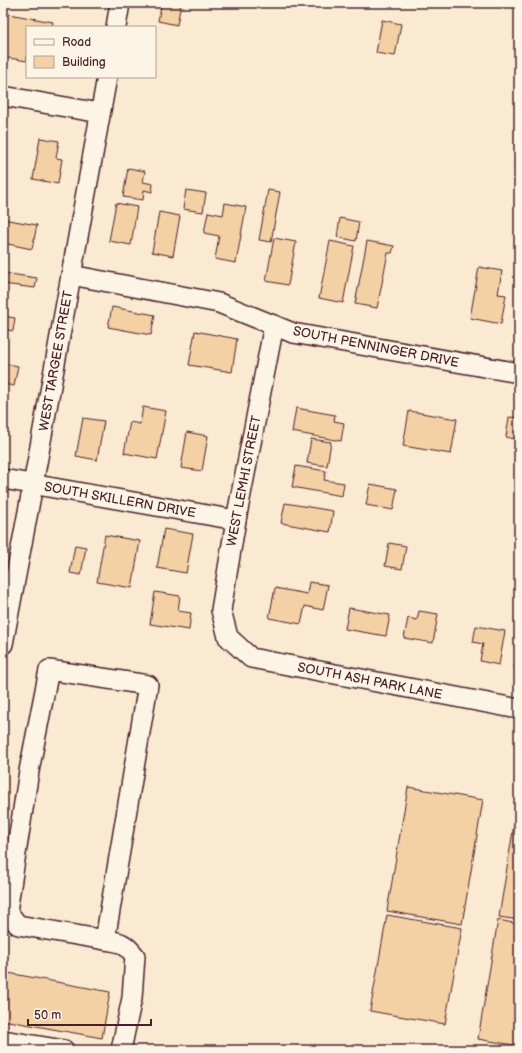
<svg xmlns="http://www.w3.org/2000/svg" width="522" height="1053" font-family="'Balsamiq Sans',sans-serif">
<style>
.building{fill:#f4d1a5;stroke:#4a1f2b}
.lines{fill:none;stroke-linecap:round;stroke-linejoin:round}
.minor-casing{stroke:#4a1f2b;stroke-width:22}
.minor{stroke:#fcf5e5;stroke-width:19}
.labels{text-anchor:middle;dominant-baseline:central;stroke-width:3.5;stroke-linejoin:round;paint-order:stroke}
.street-label{font-size:13px;fill:#4a1f2b;stroke:#fcf5e5}
</style>
<rect width="100%" height="100%" fill="#faead2"/>
<filter id="ink" filterUnits="userSpaceOnUse"><feTurbulence type="fractalNoise" baseFrequency=".025" numOctaves="2"/><feDisplacementMap in="SourceGraphic" scale="8" xChannelSelector="R" yChannelSelector="G"/><feConvolveMatrix kernelMatrix="1 2 1 2 8 2 1 2 1" color-interpolation-filters="sRGB"/></filter>
<g filter="url(#ink)">
<!-- building -->
<g class="building">
<polygon points="153,3 181,3 177,25 158,21 161,6"/>
<polygon points="3,13 53,22 52,27 27,27 27,61 3,57"/>
<polygon points="382,20 401,24 395,56 376,53"/>
<polygon points="3,131 6,132 3,151"/>
<polygon points="40,138 59,141 56,158 62,159 58,184 33,179"/>
<polygon points="128,168 145,171 143,182 153,184 152,192 144,190 143,200 123,197"/>
<polygon points="186,190 206,193 203,212 183,209"/>
<polygon points="268,190 280,192 271,242 259,240"/>
<polygon points="116,203 137,207 131,245 109,241"/>
<polygon points="225,203 246,207 236,263 215,259 219,236 204,233 208,212 223,215"/>
<polygon points="159,212 180,216 173,256 152,252"/>
<polygon points="340,218 359,222 356,241 337,237"/>
<polygon points="3,219 37,225 32,249 3,243"/>
<polygon points="274,238 296,242 288,285 266,281"/>
<polygon points="330,241 354,246 343,303 319,298"/>
<polygon points="367,241 394,246 392,253 388,253 377,308 355,304"/>
<polygon points="479,267 502,271 498,294 506,295 501,324 470,318"/>
<polygon points="3,273 37,278 35,288 3,284"/>
<polygon points="112,307 155,315 151,335 108,327"/>
<polygon points="3,316 15,318 13,331 3,329"/>
<polygon points="195,331 237,339 232,372 189,365"/>
<polygon points="3,363 18,366 14,386 3,384"/>
<polygon points="143,407 166,411 157,459 124,453 130,422 140,424"/>
<polygon points="296,408 335,415 334,421 344,423 341,441 292,432"/>
<polygon points="409,411 457,419 451,454 403,446"/>
<polygon points="509,417 519,418 519,440 506,437"/>
<polygon points="83,418 104,421 97,460 76,456"/>
<polygon points="3,422 7,423 3,446"/>
<polygon points="187,432 208,436 202,471 181,468"/>
<polygon points="311,439 331,442 327,466 307,463"/>
<polygon points="296,466 326,471 324,480 344,483 342,496 292,487"/>
<polygon points="370,484 397,489 393,510 366,505"/>
<polygon points="285,503 333,511 330,532 281,523"/>
<polygon points="164,529 193,534 186,573 157,568"/>
<polygon points="105,535 140,541 132,588 97,582"/>
<polygon points="389,543 406,546 402,569 385,566"/>
<polygon points="75,545 86,547 81,575 70,573"/>
<polygon points="309,582 328,585 323,610 305,606 301,624 269,618 275,588 307,594"/>
<polygon points="155,592 180,596 178,611 191,613 189,630 150,624"/>
<polygon points="349,608 390,615 386,636 345,629"/>
<polygon points="419,611 438,614 433,643 404,638 408,618 417,620"/>
<polygon points="476,626 505,631 499,665 480,661 483,644 473,642"/>
<polygon points="519,643 519,669 514,668"/>
<polygon points="408,787 483,800 462,924 387,911"/>
<polygon points="517,806 519,806 519,920 499,917"/>
<polygon points="387,915 462,928 445,1024 370,1011"/>
<polygon points="498,920 519,924 519,1046 478,1039"/>
<polygon points="3,972 110,992 102,1038 3,1020"/>
</g>
<g class="lines">
<!-- minor casing -->
<g class="minor-casing">
<g id="minor">
<polyline points="116,27 120,3"/>
<polyline points="3,96 100,113"/>
<polyline points="71,275 219,303 293,333 519,373"/>
<polyline points="274,325 236,520 221,610 228,637 251,658 519,709"/>
<polyline points="3,479 236,520"/>
<polyline points="3,644 33,485 107,77"/>
<path d="M105,940L148,685L49,670L29,771L7,911L18,925L105,940C121,942 125,943 135,956L132,998L121,1050"/>
<polyline points="3,1040 64,1050"/>
</g>
</g>
<!-- minor -->
<use href="#minor" class="minor"/>
</g>
</g>
<g class="labels">
<!-- street labels -->
<g class="street-label">
<text transform="translate(376 347) rotate(11)">SOUTH PENNINGER DRIVE</text>
<text transform="translate(56 361) rotate(-80)">WEST TARGEE STREET</text>
<text transform="translate(244 481) rotate(-79)">WEST LEMHI STREET</text>
<text transform="translate(120 500) rotate(10)">SOUTH SKILLERN DRIVE</text>
<text transform="translate(370 681) rotate(11)">SOUTH ASH PARK LANE</text>
</g>
</g>
<!-- margin -->
<rect width="522" height="1053" fill="none" stroke="#fcf5e5" stroke-width="16"/>
<rect x="8" y="8" width="506" height="1037" fill="none" stroke="#4a1f2b" stroke-width="1.5" filter="url(#ink)"/>
<!-- legend -->
<rect x="26" y="26" width="130" height="52" fill="#fcf5e5" stroke="#b59f9b"/>
<rect x="34" y="39" width="20" height="6" fill="#fcf5e5" stroke="#b59f9b"/>
<text x="62" y="46" font-size="12" fill="#4a1f2b">Road</text>
<rect x="34" y="56" width="20" height="12" fill="#f4d1a5" stroke="#b59f9b"/>
<text x="62" y="66" font-size="12" fill="#4a1f2b">Building</text>
<!-- scale -->
<path d="M28 1019v6h123v-6" fill="none" stroke="#4a1f2b" stroke-width="2"/>
<text x="34" y="1019" font-size="12" fill="#4a1f2b" stroke="#fcf5e5" stroke-width="3" paint-order="stroke">50 m</text>
</svg>
